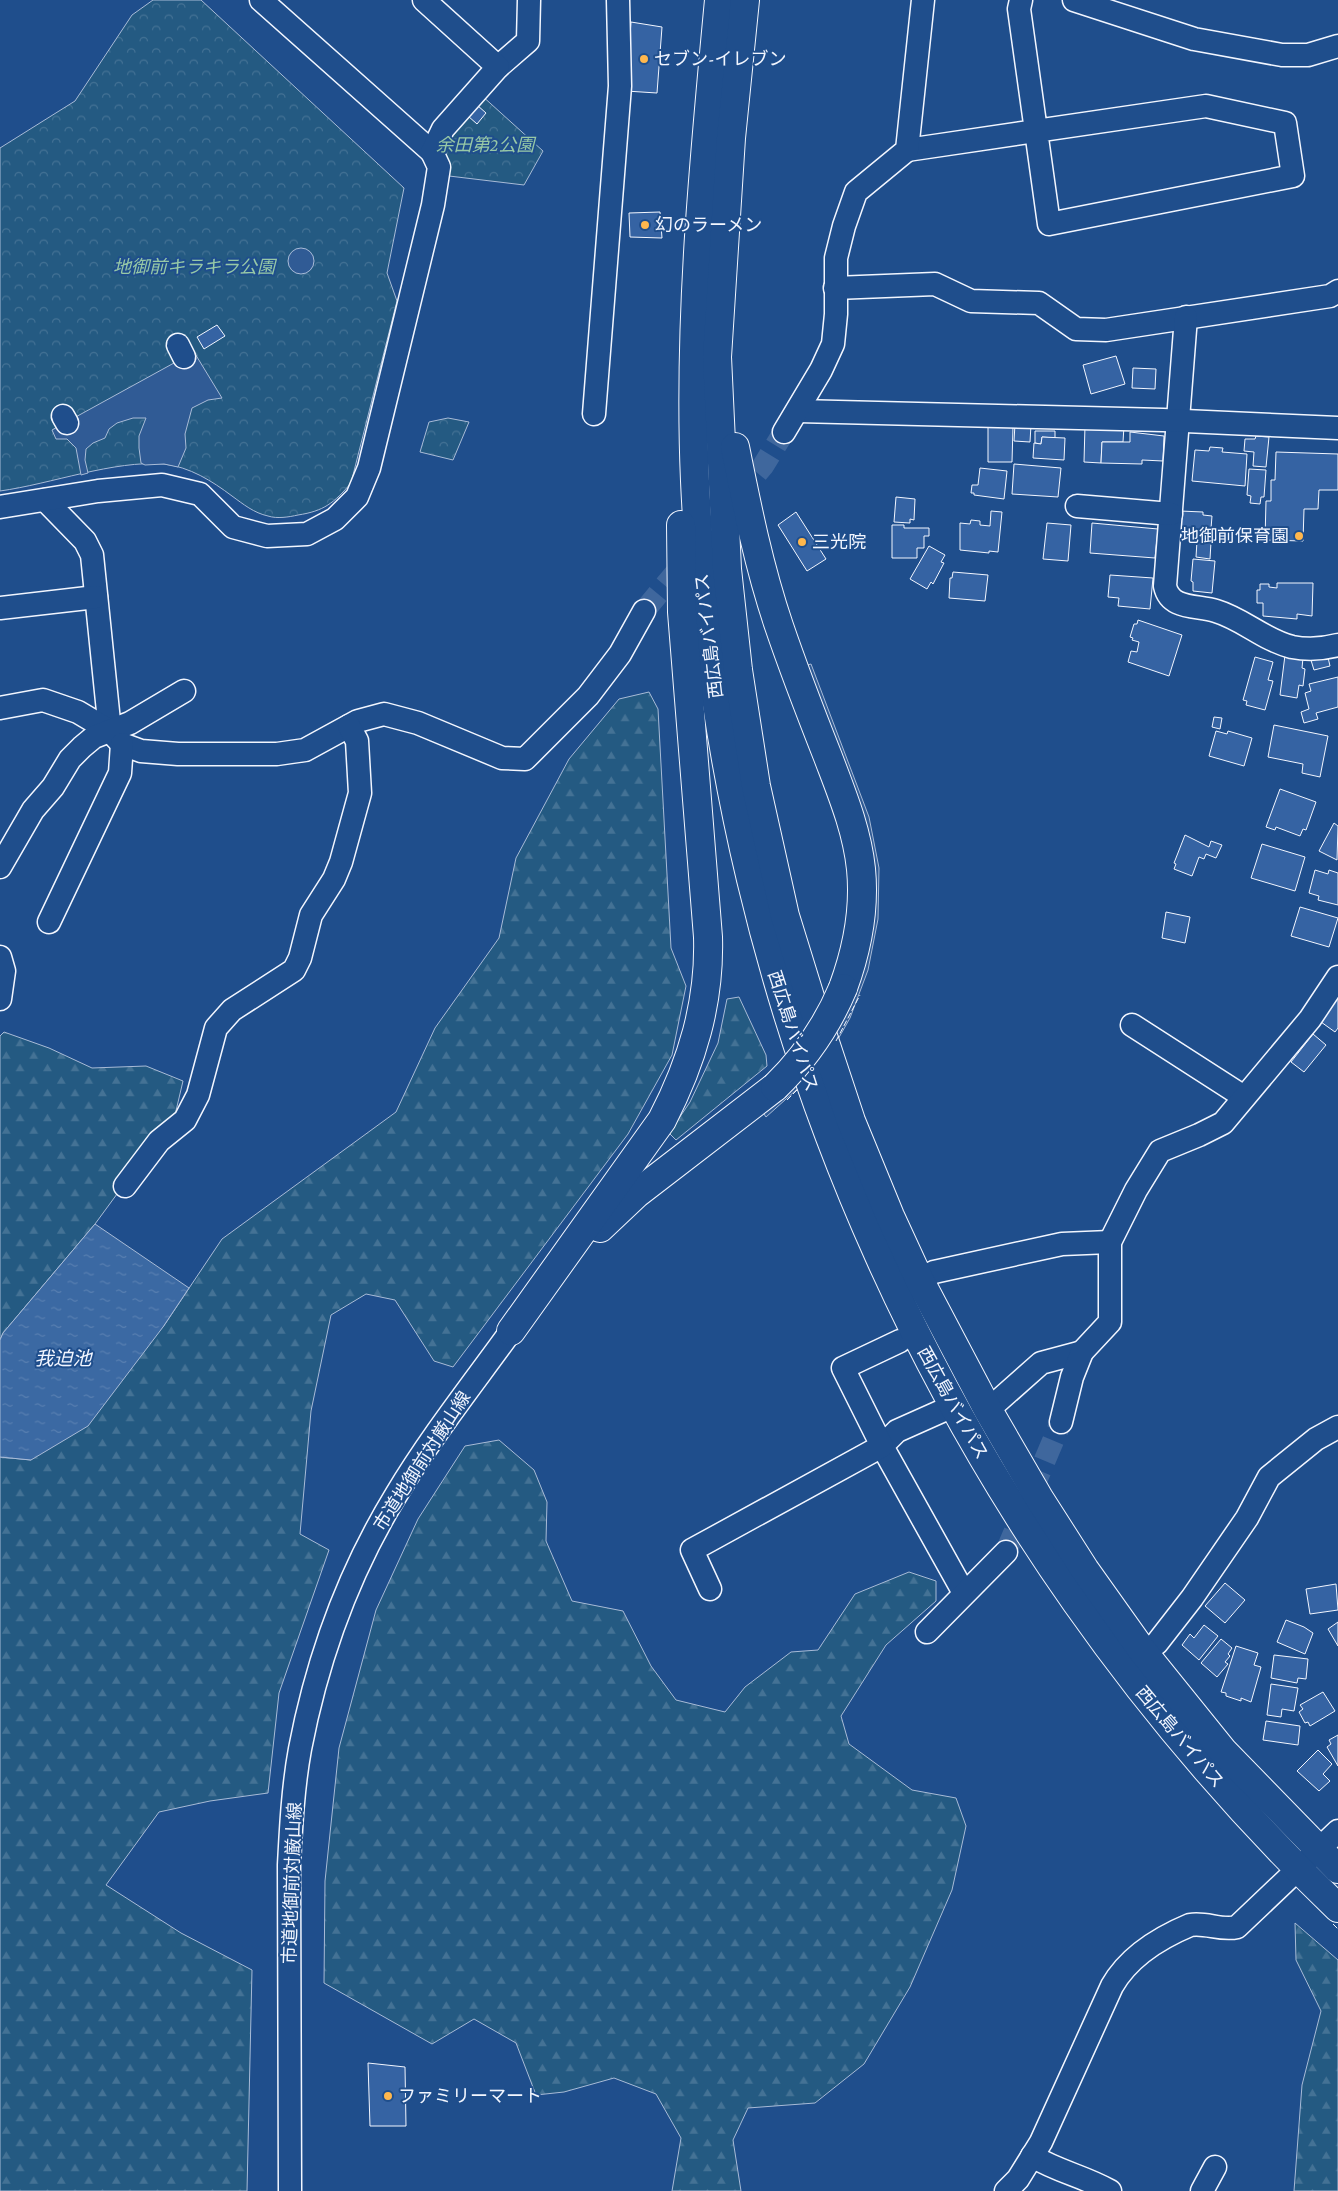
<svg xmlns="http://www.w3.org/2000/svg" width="1338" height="2191" font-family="'Crimson Pro','Noto Sans JP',serif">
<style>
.forest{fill:url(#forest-firs);stroke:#a8bbd7}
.park{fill:url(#park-crowns);stroke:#a8bbd7}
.parking{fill:#305b95;stroke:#a8bbd7}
.water{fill:url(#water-ripples);stroke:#a8bbd7}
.building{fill:#3563a3;stroke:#f2f6ff}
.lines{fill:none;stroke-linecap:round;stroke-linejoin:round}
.minor-tunnel{stroke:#3f679d;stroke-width:22;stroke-dasharray:22 11;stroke-linecap:butt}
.minor-casing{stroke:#f2f6ff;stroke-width:25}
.highway-casing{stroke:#f2f6ff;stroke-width:30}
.minor{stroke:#1f4e8c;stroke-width:22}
.highway{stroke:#1f4e8c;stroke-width:28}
.highway-bridge-casing{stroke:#f2f6ff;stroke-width:30;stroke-linecap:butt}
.highway-bridge{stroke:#1f4e8c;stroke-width:28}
.fence{stroke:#f2f6ff;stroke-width:1;stroke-dasharray:6 2.5;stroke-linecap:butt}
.poi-dot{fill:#ffb74d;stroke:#1f4e8c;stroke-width:2}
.labels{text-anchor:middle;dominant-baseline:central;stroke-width:4;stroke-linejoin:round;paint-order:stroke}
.poi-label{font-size:18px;fill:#f2f6ff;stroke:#1f4e8c;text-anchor:start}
.park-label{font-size:18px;font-style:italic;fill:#97c8a6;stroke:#1f4e8c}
.street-label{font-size:18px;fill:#f2f6ff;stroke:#1f4e8c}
.water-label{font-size:19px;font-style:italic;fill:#f2f6ff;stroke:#1f4e8c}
</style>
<defs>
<pattern id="forest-firs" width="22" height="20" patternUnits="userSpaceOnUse" patternTransform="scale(1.25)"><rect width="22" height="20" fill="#245a82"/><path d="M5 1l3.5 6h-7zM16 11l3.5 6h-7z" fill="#447295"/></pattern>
<pattern id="park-crowns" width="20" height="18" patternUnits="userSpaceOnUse" patternTransform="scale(1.25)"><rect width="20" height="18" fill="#245a82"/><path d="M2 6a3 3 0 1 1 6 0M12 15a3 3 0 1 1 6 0" fill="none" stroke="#447295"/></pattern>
<pattern id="water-ripples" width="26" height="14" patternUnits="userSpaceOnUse" patternTransform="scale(1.25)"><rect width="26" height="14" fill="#3b69a3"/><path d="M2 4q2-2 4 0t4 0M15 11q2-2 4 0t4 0" fill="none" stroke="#587fb1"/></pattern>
</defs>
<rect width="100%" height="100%" fill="#1f4e8c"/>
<!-- forest -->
<g class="forest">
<polygon points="649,692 658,709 671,948 686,986 672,1055 628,1134 453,1367 434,1361 395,1300 366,1294 331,1315 311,1411 300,1534 329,1550 279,1693 268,1793 210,1801 159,1812 106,1885 181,1933 252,1970 247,2191 0,2191 0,1457 31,1460 163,1327 222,1239 396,1112 435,1028 499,938 516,858 569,759 619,699"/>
<polygon points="739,997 766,1055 767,1066 676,1140 669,1133 690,1102 718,1043 727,999"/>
<polygon points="4,1032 49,1048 92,1068 146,1066 183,1081 175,1115 95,1224 3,1333 0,1340 0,1036"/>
<polygon points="499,1440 534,1470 547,1502 546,1541 572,1601 623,1611 651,1666 676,1700 725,1712 745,1687 791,1652 818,1650 855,1594 909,1572 936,1581 936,1601 886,1645 841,1716 849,1744 912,1790 956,1798 966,1826 952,1890 910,1987 864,2064 815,2103 748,2108 733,2140 741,2191 672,2191 681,2138 656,2094 614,2078 564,2092 536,2095 516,2043 474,2019 432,2044 324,1983 325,1881 339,1748 376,1610 418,1519 465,1446"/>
<polygon points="1295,1923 1338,1960 1338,2191 1294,2191 1302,2085 1321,2011 1296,1960"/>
</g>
<!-- park -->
<g class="park">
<path d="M153,0H201L404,188L387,273L397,301L351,483C334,503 324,511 298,515C289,517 277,519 268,516C254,513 243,504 232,496C212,481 190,467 164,464C114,460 51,484 0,491V148L75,101L132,15Z"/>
<polygon points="480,94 543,151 524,185 449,176 450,168 441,139"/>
<polygon points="448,418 469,422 453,460 420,452 429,422"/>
</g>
<!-- parking -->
<g class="parking">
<circle cx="301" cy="261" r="13"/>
<polygon points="194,352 222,398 208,400 192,408 185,434 186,448 178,467 164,464 145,465 141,463 139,448 139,436 146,418 133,418 117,423 109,429 105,438 93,443 86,449 85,460 88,473 81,475 76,448 67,439 56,439 52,430"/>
<polygon points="811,664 869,817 879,868 878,919 868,970 850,1018 837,1041 805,1082 766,1117 762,1111 867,944 804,666"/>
</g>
<!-- water -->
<polygon class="water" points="95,1224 189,1288 163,1327 88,1426 31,1460 0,1457 0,1340 3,1333"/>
<!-- building -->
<g class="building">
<polygon points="631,22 662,27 657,93 626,91"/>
<polygon points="477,105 486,113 477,124 468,116"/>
<polygon points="660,212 662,238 630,237 629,213"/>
<polygon points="217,325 225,336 204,349 197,337"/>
<polygon points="1116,356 1125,384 1091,394 1083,365"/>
<polygon points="1133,368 1156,369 1155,389 1132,388"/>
<polygon points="1015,424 1031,425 1030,442 1014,441"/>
<polygon points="1085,425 1124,426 1123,442 1102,442 1101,463 1084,462"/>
<polygon points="988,427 1013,427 1012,462 988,462"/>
<polygon points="1035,431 1055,431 1055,438 1042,437 1041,444 1035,443"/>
<polygon points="1130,432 1164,436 1163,461 1142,460 1142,464 1101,463 1102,442 1130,442"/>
<polygon points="1256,436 1269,437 1266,467 1253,466 1254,452 1244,451 1245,439 1255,439"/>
<polygon points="1042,437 1065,438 1064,460 1033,458 1034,443 1041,444"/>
<polygon points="1210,447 1223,448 1222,452 1247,454 1245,486 1192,481 1195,450 1209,451"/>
<polygon points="1276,452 1338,454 1338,490 1319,490 1318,509 1304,509 1303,541 1265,540 1266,501 1271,501 1271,480 1275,480"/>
<polygon points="1014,464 1061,468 1058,497 1012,494"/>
<polygon points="980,468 1007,471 1004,499 974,495 974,493 971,493 972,485 978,485"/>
<polygon points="1249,469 1266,470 1264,497 1261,497 1260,504 1250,503 1251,496 1247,495"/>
<polygon points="896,497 915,499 914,520 910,519 910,523 894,522"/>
<polygon points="991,511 1002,512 998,552 989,551 989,553 960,550 960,523 970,524 971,520 980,521 980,525 990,526"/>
<polygon points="1180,511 1203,512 1203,515 1212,516 1210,541 1186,539 1187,535 1178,535"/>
<polygon points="796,512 826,559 807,571 778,525"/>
<polygon points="1047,523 1071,525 1068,561 1043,559"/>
<polygon points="1092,523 1158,529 1155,558 1090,553"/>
<polygon points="892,525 904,525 904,528 929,528 929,536 924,536 924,548 917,548 917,558 892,558"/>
<polygon points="1197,541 1211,542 1210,559 1196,557"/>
<polygon points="929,546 945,555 941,562 944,563 933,584 931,582 927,589 910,579"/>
<polygon points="1193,559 1215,561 1212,593 1193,591 1193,582 1191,581"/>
<polygon points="953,572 988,575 985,601 949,598 950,578 952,578"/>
<polygon points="1110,575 1153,578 1150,609 1118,606 1119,598 1108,597"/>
<polygon points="1277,583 1313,583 1312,616 1297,614 1297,619 1263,616 1263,603 1257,603 1257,590 1260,590 1260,584 1269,584 1269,587 1277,588"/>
<polygon points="1138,620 1182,635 1169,676 1128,662 1131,651 1137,652 1139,642 1132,640 1133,638 1130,637 1134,624 1137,624"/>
<polygon points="1327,653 1330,666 1314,670 1310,657"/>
<polygon points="1285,655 1303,658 1302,668 1305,669 1303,686 1299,685 1297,698 1280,695"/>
<polygon points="1255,657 1273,662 1268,680 1273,681 1265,710 1246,705 1247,701 1243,700"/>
<polygon points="1338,677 1338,707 1316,713 1318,719 1304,723 1301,712 1309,709 1305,693 1311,691 1309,684"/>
<polygon points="1214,717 1222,718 1220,729 1212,727"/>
<polygon points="1274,725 1328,736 1320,777 1302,773 1303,764 1268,757"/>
<polygon points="1216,731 1227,734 1228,731 1252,738 1244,766 1209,756"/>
<polygon points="1280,789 1316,802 1306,830 1303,829 1300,836 1276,827 1275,830 1266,827"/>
<polygon points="1334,823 1338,826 1337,860 1319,851"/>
<polygon points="1185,835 1209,847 1211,841 1222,845 1216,858 1206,854 1204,859 1199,857 1192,876 1174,869 1176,864 1174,863"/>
<polygon points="1262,844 1305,857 1295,891 1251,878"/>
<polygon points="1315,870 1328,874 1329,870 1338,873 1338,905 1318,900 1319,896 1309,893"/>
<polygon points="1300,907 1338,918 1329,947 1291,936"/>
<polygon points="1166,912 1190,917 1185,943 1162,938"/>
<polygon points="1338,997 1338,1028 1335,1032 1321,1022"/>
<polygon points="1313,1034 1326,1045 1304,1072 1291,1062"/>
<polygon points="1225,1583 1245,1600 1225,1623 1205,1606"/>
<polygon points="1336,1584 1338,1610 1310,1614 1306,1589"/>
<polygon points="1286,1620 1304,1627 1313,1633 1305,1654 1277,1642"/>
<polygon points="1338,1622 1338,1646 1328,1629"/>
<polygon points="1204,1625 1218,1636 1199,1660 1182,1645 1190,1634 1194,1638"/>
<polygon points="1221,1639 1232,1648 1228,1654 1230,1656 1225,1662 1228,1664 1217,1677 1201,1663"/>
<polygon points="1236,1646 1258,1653 1254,1665 1261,1667 1251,1702 1241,1698 1241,1701 1226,1696 1226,1693 1221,1692"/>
<polygon points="1274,1655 1308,1659 1306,1679 1298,1678 1297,1683 1271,1678"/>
<polygon points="1271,1684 1298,1688 1294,1711 1282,1709 1281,1717 1267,1715"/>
<polygon points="1323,1692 1335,1711 1310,1726 1308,1722 1305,1723 1299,1712 1303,1709 1300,1705"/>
<polygon points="1266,1721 1300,1726 1298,1745 1263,1740"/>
<polygon points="1338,1735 1338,1766 1327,1747 1331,1744 1329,1740"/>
<polygon points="1318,1750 1332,1764 1323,1774 1330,1781 1319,1791 1297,1771"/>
<polygon points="368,2063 405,2067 406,2126 370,2126"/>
</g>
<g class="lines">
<!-- minor-tunnel -->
<g class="minor-tunnel">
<polyline points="736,498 763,466 784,432"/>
<polyline points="644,611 688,558"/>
<polyline points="1006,1552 1061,1422"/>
</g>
<!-- minor casing -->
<g class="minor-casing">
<g id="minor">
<polyline points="261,0 432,152"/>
<polyline points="1074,0 1194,39 1282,55 1308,55 1338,46"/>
<polyline points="498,67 528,41 529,0"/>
<polyline points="907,150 1206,106 1285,123 1293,176 1049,224 1019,9 1021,0"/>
<polyline points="835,288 935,284 971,301 1039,303 1076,329 1106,330 1330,296 1338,291"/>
<path d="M1186,317L1165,586C1170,610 1197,605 1216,611C1243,619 1264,640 1292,647C1308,650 1323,649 1338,645"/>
<polyline points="178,345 184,357"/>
<polyline points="798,411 1163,420 1338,428"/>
<polyline points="594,414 620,86 618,0"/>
<polyline points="63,416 67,423"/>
<polyline points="784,432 821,370 833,344 836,314 836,258 844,226 856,192 907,150 923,0"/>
<polyline points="45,500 85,541 92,555 110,731"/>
<polyline points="1077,506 1171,514"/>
<polyline points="0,507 98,491 162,485 200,494 233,527 267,536 307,534 335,519 357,497 369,468 433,205 439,167 432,152 443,129 498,67 424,0"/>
<polyline points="0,608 96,597"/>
<polyline points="0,708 43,700 78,712 110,731 122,744 141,751 178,754 277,754 305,750 358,721 384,714 418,723 502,758 525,759 588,696 620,654 644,611"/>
<polyline points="0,867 33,810 53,787 70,759 82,747 94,737 130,723 184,691"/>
<polyline points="49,922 120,773 122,744"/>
<polyline points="0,957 4,971 0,999"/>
<polyline points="1132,1025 1244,1097"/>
<polyline points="125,1186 159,1141 185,1120 198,1095 216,1028 232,1010 294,970 300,958 311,915 334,879 341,862 360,793 357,741 349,726"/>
<polyline points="919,1279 934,1272 1062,1244 1110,1242"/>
<polyline points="953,1406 897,1431 882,1446 964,1593"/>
<polyline points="988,1410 1041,1363 1082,1352"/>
<polyline points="1061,1422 1072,1377 1082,1352 1110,1322 1110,1242 1136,1190 1160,1151 1199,1135 1223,1123 1310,1019 1338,977"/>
<polyline points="710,1589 692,1550 882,1446 843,1368 900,1341"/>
<polyline points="927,1632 1006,1552"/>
<polyline points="1144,1653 1157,1643 1192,1598 1247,1518 1269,1477 1316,1439 1338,1427"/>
<path d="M1032,2156C1059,2172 1083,2176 1110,2191"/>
<path d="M290,2191L289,1865C291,1827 293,1787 300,1749C317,1660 349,1572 396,1495C430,1438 472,1385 511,1331"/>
<path d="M1006,2191L1018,2179L1041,2142L1112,1986C1129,1956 1159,1938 1190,1925C1206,1922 1221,1931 1237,1927L1338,1831"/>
<polyline points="1202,2191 1215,2167"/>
</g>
</g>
<!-- highway casing -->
<g class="highway-casing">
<g id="highway">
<path d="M719,0C704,160 688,321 695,481C720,1023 947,1531 1338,1908"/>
<polyline points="745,0 731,138 717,357 727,569 738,670 756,786 785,916 810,997 851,1121 890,1216 919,1279 988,1410 1039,1498 1085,1570 1144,1653 1223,1751 1338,1869"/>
<path d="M735,447C747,507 759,567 779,626C794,670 811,714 828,757C842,794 857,830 861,869C865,910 857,950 843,988"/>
<polyline points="600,1228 636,1194 775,1087"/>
<path d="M511,1331L662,1120C692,1062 710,1003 708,937L682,612L681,525"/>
</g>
</g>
<!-- minor -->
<use href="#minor" class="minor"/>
<!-- highway -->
<use href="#highway" class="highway"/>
<!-- highway-bridge casing -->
<g class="highway-bridge-casing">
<path id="highway-bridge" d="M775,1087C805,1058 827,1026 843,988"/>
</g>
<!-- highway-bridge -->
<use href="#highway-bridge" class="highway-bridge"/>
<!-- fence -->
<g class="fence">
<polyline points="836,1041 860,995"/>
<polyline points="787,1100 799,1088"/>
<polyline points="1333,1924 1338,1929"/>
</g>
</g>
<!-- markers -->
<g class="poi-dot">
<circle cx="644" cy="59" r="5"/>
<circle cx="645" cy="225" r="5"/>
<circle cx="1299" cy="536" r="5"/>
<circle cx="802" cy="542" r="5"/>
<circle cx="388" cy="2096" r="5"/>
</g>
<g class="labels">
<!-- poi labels -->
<g class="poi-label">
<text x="654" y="59">セブン-イレブン</text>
<text x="655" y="225">幻のラーメン</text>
<text x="1289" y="536" text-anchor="end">地御前保育園</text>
<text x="812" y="542">三光院</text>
<text x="398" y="2096">ファミリーマート</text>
</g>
<!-- park labels -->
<g class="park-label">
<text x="485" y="145">余田第2公園</text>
<text x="194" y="267">地御前キラキラ公園</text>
</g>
<!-- street labels -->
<g class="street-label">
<text transform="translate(709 636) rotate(-97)">西広島バイパス</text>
<text transform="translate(793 1031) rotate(72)">西広島バイパス</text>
<text transform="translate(953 1403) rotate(61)">西広島バイパス</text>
<text transform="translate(422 1461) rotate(-57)">市道地御前対厳山線</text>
<text transform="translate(1180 1737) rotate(50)">西広島バイパス</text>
<text transform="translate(292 1883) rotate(-88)">市道地御前対厳山線</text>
</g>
<!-- water labels -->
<g class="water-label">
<text x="63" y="1358">我迫池</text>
</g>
</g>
</svg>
